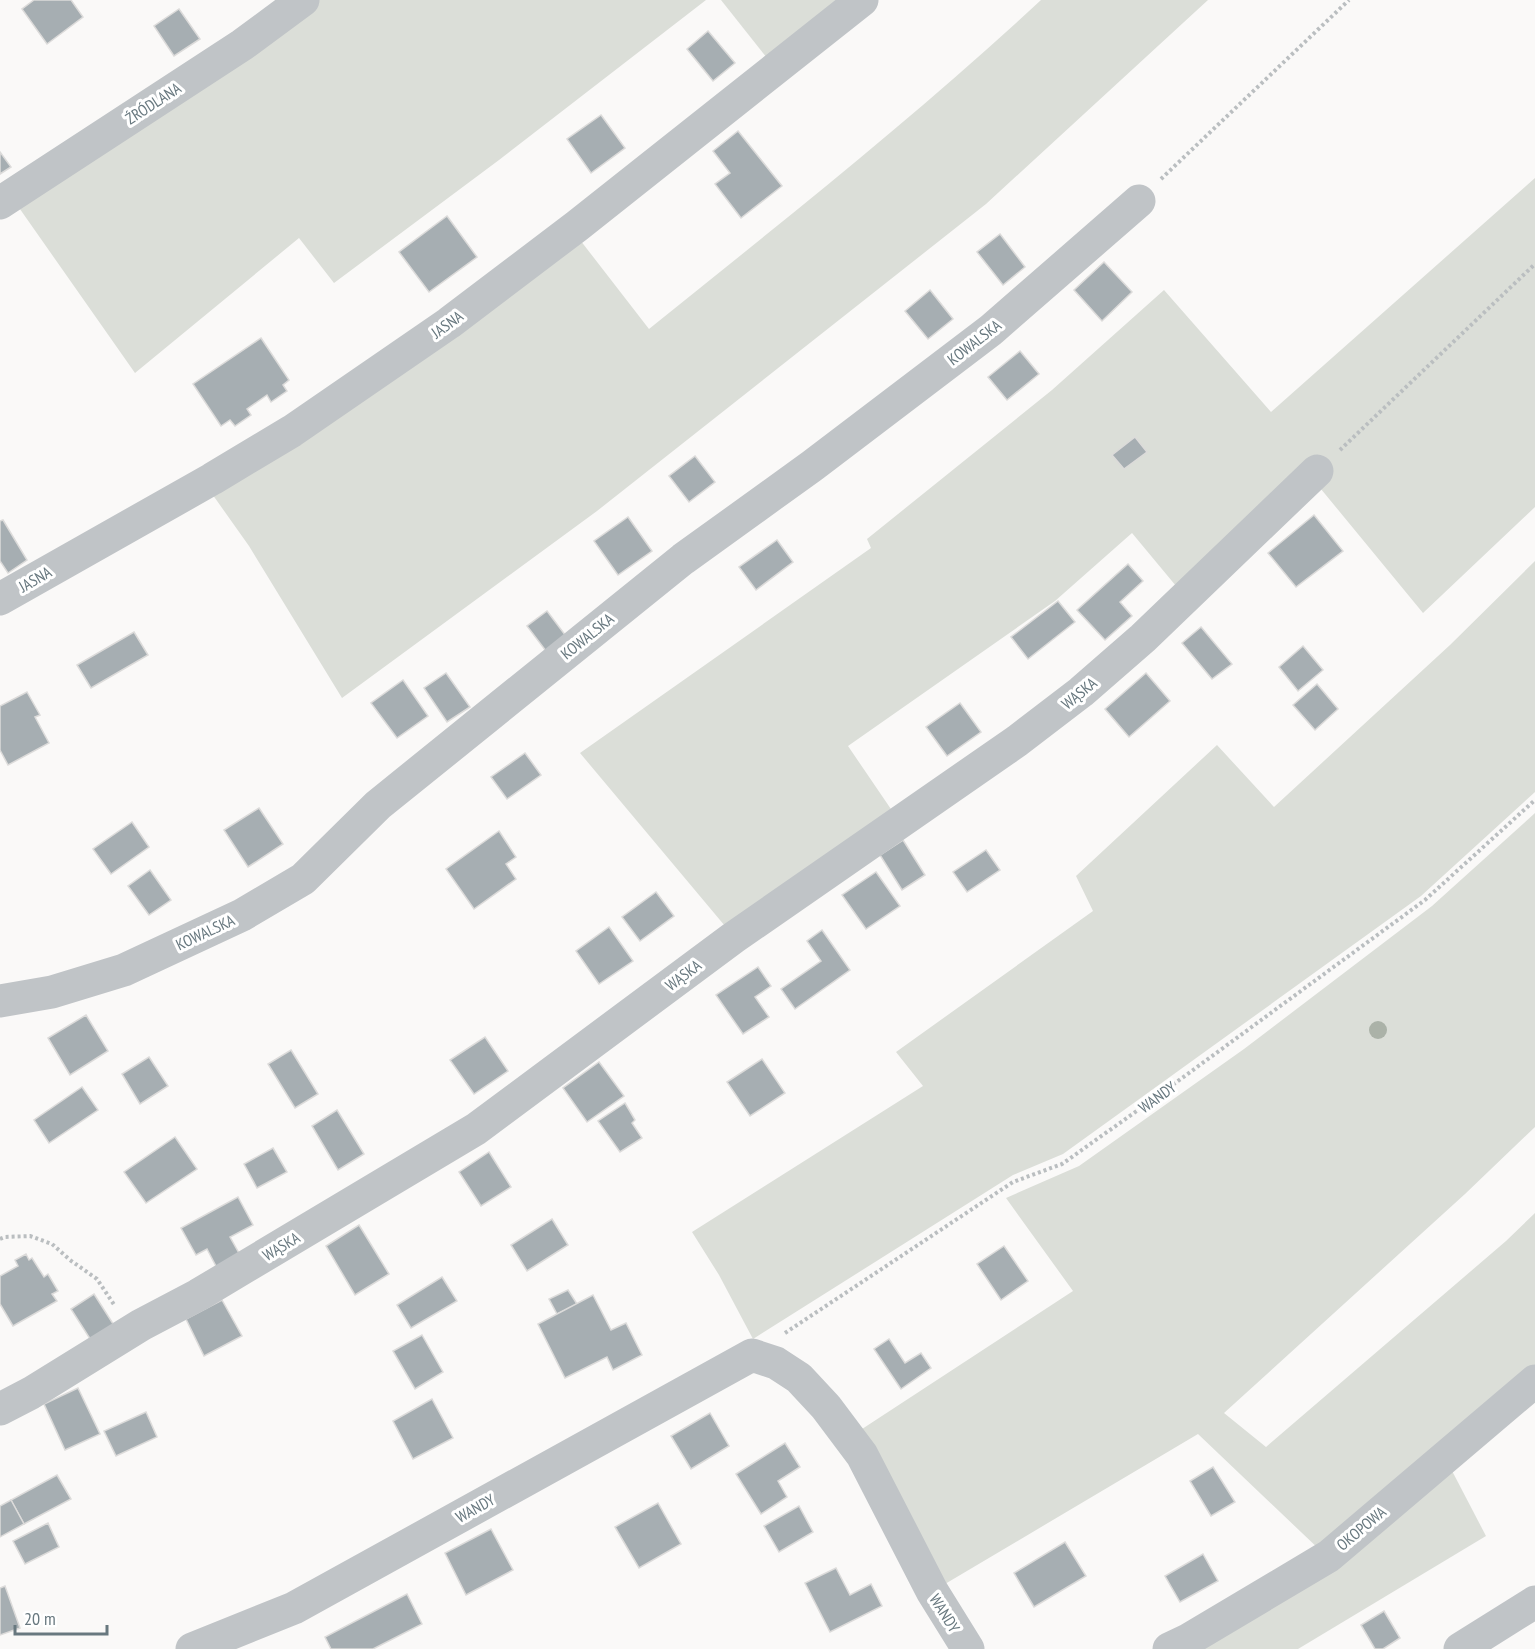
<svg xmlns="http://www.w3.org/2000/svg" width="1535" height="1649" font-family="'PT Sans Narrow',sans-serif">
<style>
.green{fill:#dbded8}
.building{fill:#a6aeb2;stroke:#dcdbda;stroke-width:1.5}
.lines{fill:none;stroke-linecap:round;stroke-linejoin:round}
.path{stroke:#babec0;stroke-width:4;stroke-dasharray:3 3;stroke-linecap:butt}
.minor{stroke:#c0c4c7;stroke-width:33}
.tree{fill:#abb2a8}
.labels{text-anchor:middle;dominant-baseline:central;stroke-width:6;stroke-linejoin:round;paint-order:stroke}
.street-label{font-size:16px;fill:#68787f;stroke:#fff}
</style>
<rect width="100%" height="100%" fill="#faf9f8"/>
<!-- green -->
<g class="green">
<polygon points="316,0 706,0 499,160 334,283 299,238 135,373 15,202"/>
<polygon points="721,0 848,0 771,63"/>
<path d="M1041,0H1208L986,204L597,511L342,698L249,546L210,491L577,236L649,329C782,222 916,116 1041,0Z"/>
<polygon points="1535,178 1535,507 1423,613 1316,483 1191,604 1132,533 1055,601 848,746 895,815 730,932 580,753 871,548 867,539 1052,390 1164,290 1271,412"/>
<polygon points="1535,561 1535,792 1421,896 1063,1154 1013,1175 753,1339 719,1275 692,1232 923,1086 896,1052 1093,911 1076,876 1217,745 1274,807 1450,645"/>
<polygon points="1535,813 1535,1127 1465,1194 1224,1413 1266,1447 1506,1241 1535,1213 1535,1372 1322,1552 1198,1434 945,1584 859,1431 1073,1291 1006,1198 1079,1166 1244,1049 1432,906"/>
<polygon points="1450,1467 1486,1536 1298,1649 1180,1649"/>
</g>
<!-- building -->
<g class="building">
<polygon points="34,0 71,0 83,17 47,44 22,9"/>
<polygon points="179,9 200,39 174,56 154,26"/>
<polygon points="708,31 735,63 713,81 687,49"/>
<polygon points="601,115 625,148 591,173 567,139"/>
<polygon points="738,131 782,186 741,218 715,184 730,173 713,151"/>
<polygon points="0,152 11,167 0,174"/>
<polygon points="447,216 477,257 429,292 399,252"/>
<polygon points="1000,234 1025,267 1003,285 977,252"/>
<polygon points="1104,262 1132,292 1102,321 1074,290"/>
<polygon points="930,290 953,319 928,339 905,311"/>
<polygon points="261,338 289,380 283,385 287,391 271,402 267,395 247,409 251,415 235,426 230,420 221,426 193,384"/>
<polygon points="1020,351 1039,374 1007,400 988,377"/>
<polygon points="1135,437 1147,452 1124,469 1112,455"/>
<polygon points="695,456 715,482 689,502 669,476"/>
<polygon points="1314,515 1343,551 1296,587 1268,553"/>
<polygon points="628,517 652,551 618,575 594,541"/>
<polygon points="3,520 27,560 8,573 0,561 0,521"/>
<polygon points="777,540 793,562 756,590 739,567"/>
<polygon points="1128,564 1143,581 1120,602 1132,616 1105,640 1077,610"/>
<polygon points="1058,601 1075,622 1028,659 1011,637"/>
<polygon points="547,611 569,640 549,655 527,626"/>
<polygon points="1201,627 1232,664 1212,679 1182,643"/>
<polygon points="134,632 148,655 91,688 77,665"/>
<polygon points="1303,646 1323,670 1298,691 1279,667"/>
<polygon points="446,673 470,707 447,722 424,688"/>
<polygon points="1146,673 1170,701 1129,737 1105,709"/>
<polygon points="403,680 428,716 397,738 371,703"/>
<polygon points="1317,684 1338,709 1315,730 1293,705"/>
<polygon points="27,692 40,715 35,717 49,743 8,765 0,750 0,706"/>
<polygon points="960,703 981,732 947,756 926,727"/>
<polygon points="525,753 541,775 507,799 491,777"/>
<polygon points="259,808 283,844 248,867 224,830"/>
<polygon points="132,822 149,847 111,874 93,849"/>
<polygon points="499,831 516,857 506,864 516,879 474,909 446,869"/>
<polygon points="903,840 925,875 902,890 880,855"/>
<polygon points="986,850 1000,870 967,892 953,872"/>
<polygon points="150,870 171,900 149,915 128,886"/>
<polygon points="876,872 900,906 866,929 842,895"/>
<polygon points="656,892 674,916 640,941 622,917"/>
<polygon points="609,927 633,961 599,984 576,951"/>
<polygon points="822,930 850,970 795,1009 781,989 821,961 807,941"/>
<polygon points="758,967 771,986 755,997 769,1017 743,1034 716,995"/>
<polygon points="86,1015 108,1051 70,1075 48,1038"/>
<polygon points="485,1037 508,1071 474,1094 450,1060"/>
<polygon points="291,1050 318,1094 295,1108 268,1064"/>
<polygon points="149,1057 168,1086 140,1104 122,1074"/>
<polygon points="762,1059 785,1093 750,1116 727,1082"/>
<polygon points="599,1062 624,1096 587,1122 563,1088"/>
<polygon points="82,1087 98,1110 49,1143 34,1120"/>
<polygon points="625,1103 635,1120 632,1123 642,1138 620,1152 598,1121"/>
<polygon points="337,1110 364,1154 338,1170 312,1126"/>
<polygon points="175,1137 197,1169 146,1203 124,1172"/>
<polygon points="273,1148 287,1172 257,1188 244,1164"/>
<polygon points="489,1152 511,1187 481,1206 459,1172"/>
<polygon points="238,1197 253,1225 230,1237 240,1255 217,1268 207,1249 196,1255 181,1228"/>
<polygon points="552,1219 568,1245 527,1271 511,1245"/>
<polygon points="359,1225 389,1274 355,1295 326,1246"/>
<polygon points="1004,1246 1028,1281 1001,1300 977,1264"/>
<polygon points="26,1254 29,1260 32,1258 44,1277 48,1274 58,1291 52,1294 57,1301 13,1326 0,1304 0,1276 18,1266 15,1260"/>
<polygon points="442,1277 457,1301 411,1328 397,1305"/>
<polygon points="568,1290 577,1304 557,1314 549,1299"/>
<polygon points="94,1294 117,1330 94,1345 71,1309"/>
<polygon points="593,1295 611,1330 626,1323 642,1355 613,1370 607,1357 565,1378 538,1324"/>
<polygon points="222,1300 242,1336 204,1356 186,1319"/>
<polygon points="422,1335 443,1372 415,1389 393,1351"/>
<polygon points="889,1339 905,1363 921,1353 931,1368 901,1389 874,1349"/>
<polygon points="78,1388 100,1434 65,1450 44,1404"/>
<polygon points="432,1399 453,1438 413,1459 393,1421"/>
<polygon points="146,1412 157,1437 116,1456 104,1431"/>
<polygon points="710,1413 729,1446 691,1469 671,1436"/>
<polygon points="785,1443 800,1467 778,1481 787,1497 761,1514 736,1474"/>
<polygon points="1213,1467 1235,1502 1211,1516 1190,1481"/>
<polygon points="57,1475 71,1499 24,1524 11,1500"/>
<polygon points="11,1500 24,1524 0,1537 0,1506"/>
<polygon points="658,1503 681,1544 639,1568 615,1527"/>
<polygon points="799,1506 813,1532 779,1552 764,1526"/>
<polygon points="48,1523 59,1547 25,1564 13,1541"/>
<polygon points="491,1529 513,1570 466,1595 445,1553"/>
<polygon points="1065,1542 1086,1576 1034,1607 1014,1573"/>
<polygon points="1203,1554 1218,1581 1180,1602 1165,1576"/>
<polygon points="836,1568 850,1595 871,1584 882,1606 830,1632 805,1583"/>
<polygon points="5,1586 20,1628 0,1635 0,1588"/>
<polygon points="407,1594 422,1624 373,1649 331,1649 325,1637"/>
<polygon points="1384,1611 1400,1638 1383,1649 1375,1649 1361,1625"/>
</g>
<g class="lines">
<!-- path -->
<g class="path">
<polyline points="1161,179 1349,0"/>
<polyline points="1340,450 1535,264"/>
<polyline points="0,1239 5,1237 30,1236 52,1244 70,1260 97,1279 115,1306"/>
<polyline points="785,1333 1013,1182 1062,1164 1148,1103 1425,900 1535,800"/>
</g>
<!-- minor -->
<g class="minor">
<polyline points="0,203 242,45 303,0"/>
<polyline points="0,599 212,479 292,431 449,323 577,226 862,0"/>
<polyline points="0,1001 52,992 124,970 242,915 303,879 378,805 683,559 812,466 991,330 1139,201"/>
<polyline points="0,1409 31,1393 141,1325 198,1295 476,1129 733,938 1017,741 1081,692 1143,638 1317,471"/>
<polyline points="192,1649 294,1608 752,1355 776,1363 799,1378 826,1407 862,1455 932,1591 968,1649"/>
<polyline points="1169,1649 1188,1640 1329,1556 1535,1381"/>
<polyline points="1460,1649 1535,1602"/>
</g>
</g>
<!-- trees -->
<circle class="tree" cx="1378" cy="1030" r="9"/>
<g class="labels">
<!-- street labels -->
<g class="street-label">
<text transform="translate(153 103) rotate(-33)">ŹRÓDLANA</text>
<text transform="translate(447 324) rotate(-36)">JASNA</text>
<text transform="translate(974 342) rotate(-38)">KOWALSKA</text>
<text transform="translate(35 579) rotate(-30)">JASNA</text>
<text transform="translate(587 636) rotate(-39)">KOWALSKA</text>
<text transform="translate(1079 693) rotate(-39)">WĄSKA</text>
<text transform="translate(205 932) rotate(-25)">KOWALSKA</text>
<text transform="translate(683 975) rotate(-37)">WĄSKA</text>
<text transform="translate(1157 1097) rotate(-36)">WANDY</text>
<text transform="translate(281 1246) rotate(-31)">WĄSKA</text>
<text transform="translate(475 1508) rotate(-29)">WANDY</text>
<text transform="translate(1361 1528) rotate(-40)">OKOPOWA</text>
<text transform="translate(945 1613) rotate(58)">WANDY</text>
</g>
</g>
<!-- scale -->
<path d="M15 1625v9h92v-9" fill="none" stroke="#68787f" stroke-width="3"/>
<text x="24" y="1625" font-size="18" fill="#68787f" stroke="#ffffff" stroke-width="4.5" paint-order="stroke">20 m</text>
</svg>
